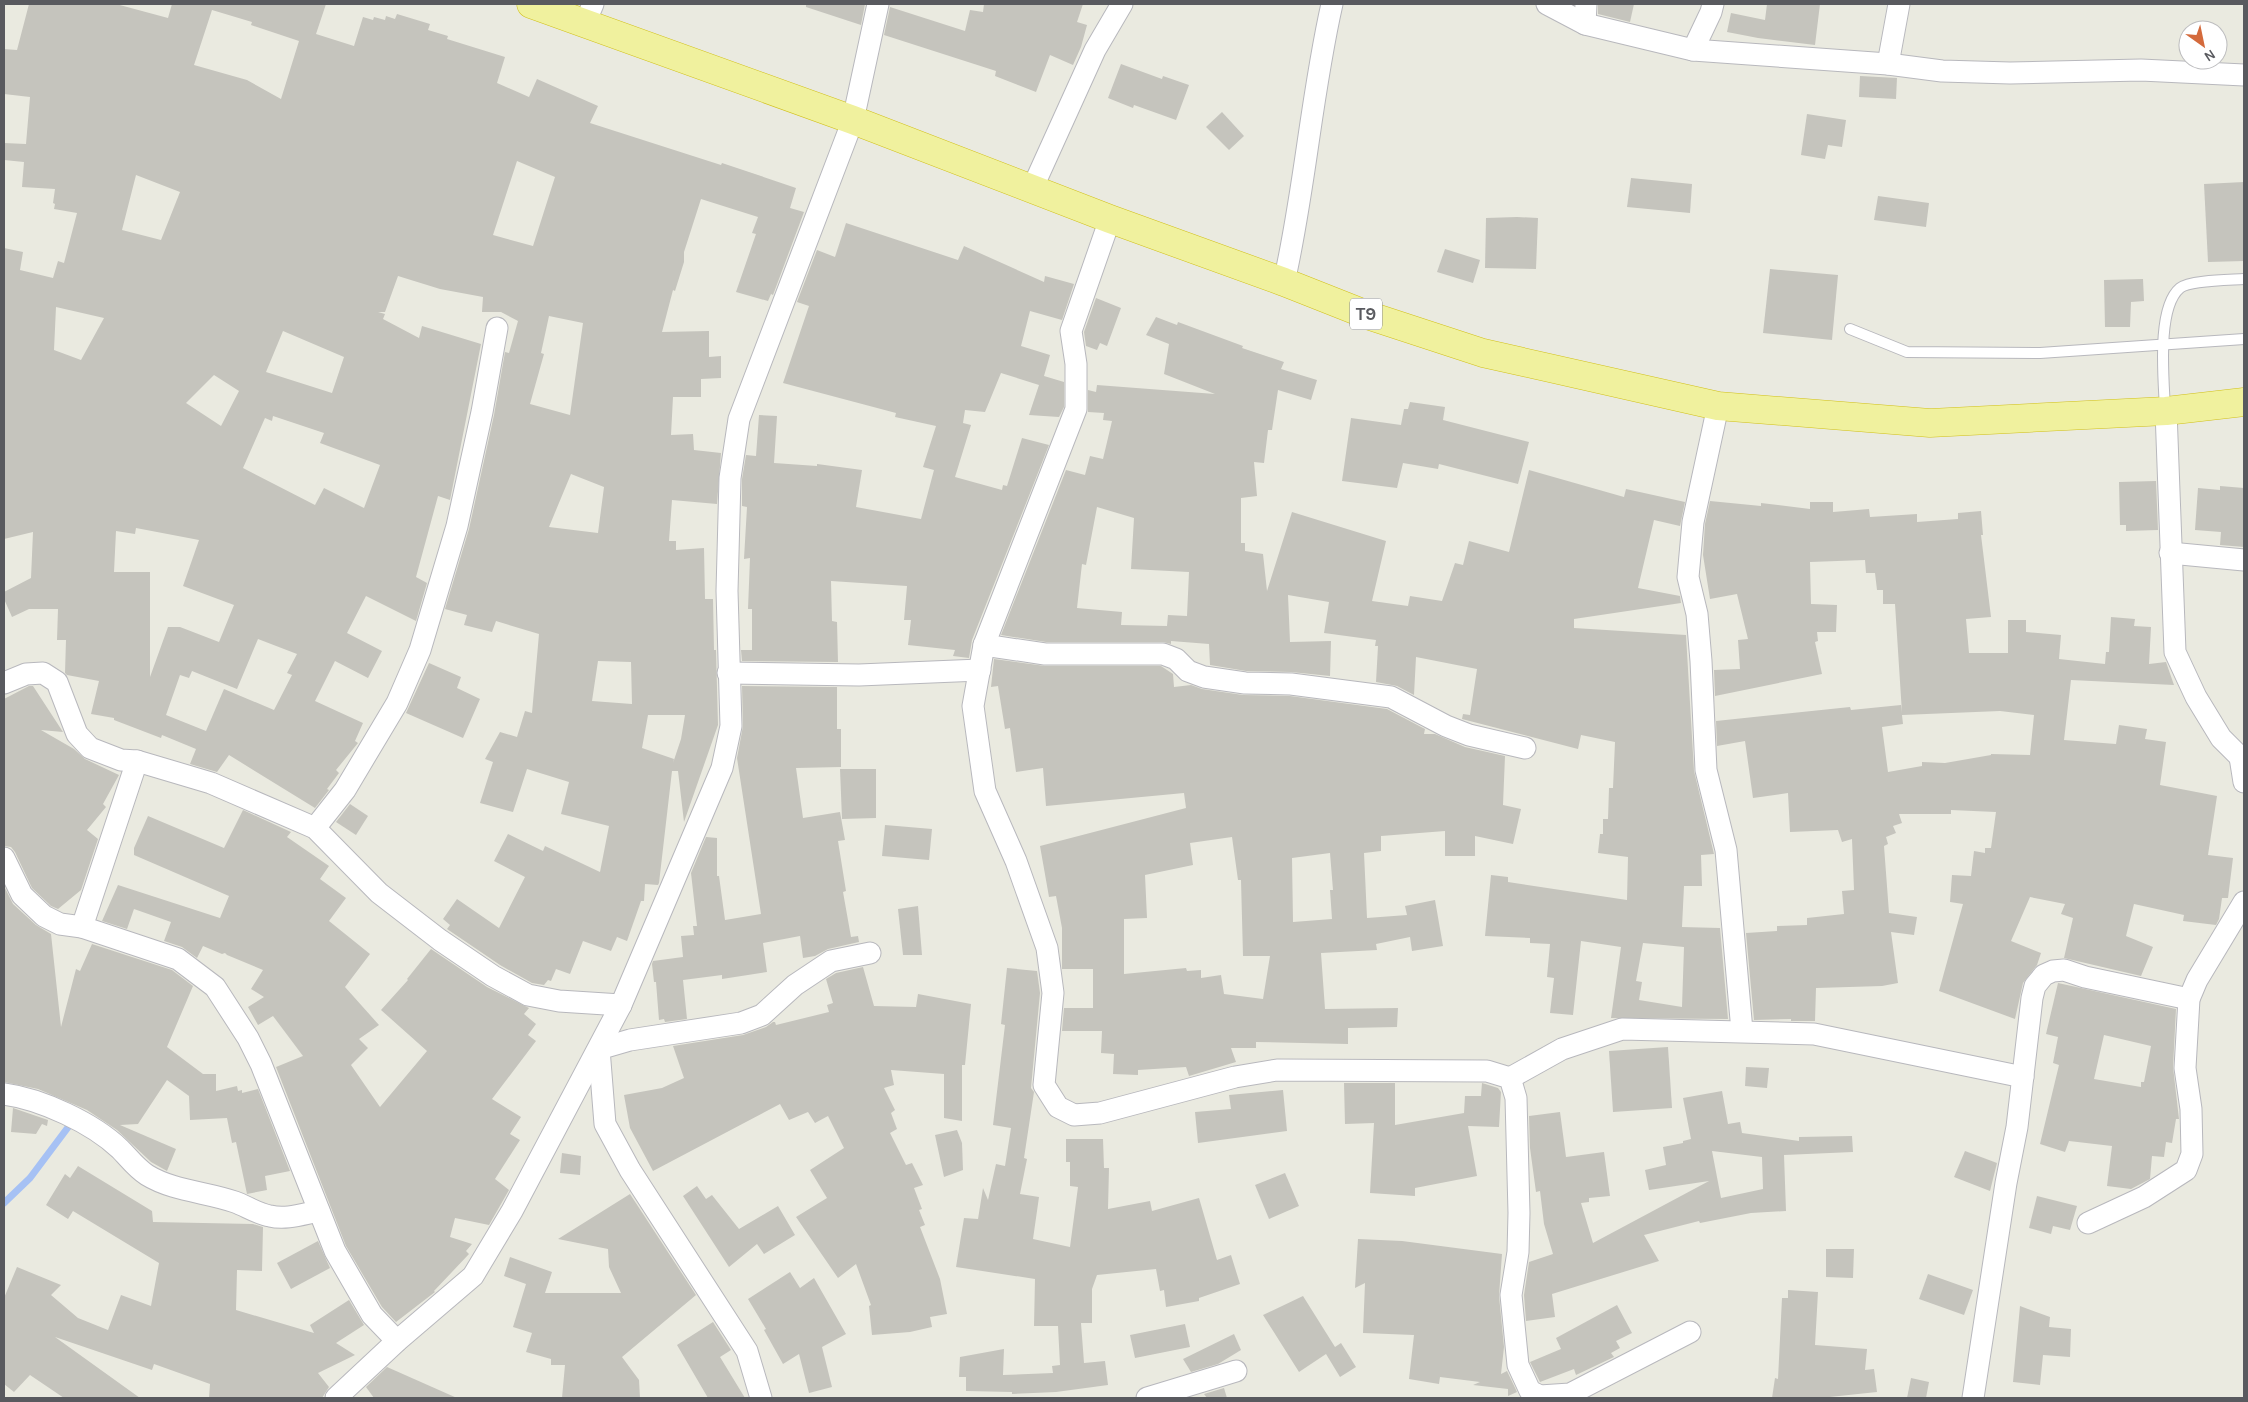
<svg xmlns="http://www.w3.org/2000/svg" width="2248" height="1402" font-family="Karla,sans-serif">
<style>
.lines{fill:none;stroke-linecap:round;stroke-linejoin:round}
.stream{stroke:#a6c1f4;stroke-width:7}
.building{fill:#c5c4bd;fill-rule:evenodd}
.service-casing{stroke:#b8b8bd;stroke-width:12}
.minor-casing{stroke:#b8b8bd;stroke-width:23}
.trunk-casing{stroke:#d1c019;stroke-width:29}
.service{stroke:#fff;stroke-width:10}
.minor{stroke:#fff;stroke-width:21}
.trunk{stroke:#f0f19e;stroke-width:28}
.labels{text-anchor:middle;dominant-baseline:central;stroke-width:4;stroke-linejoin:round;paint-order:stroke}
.shield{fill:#fff;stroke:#8b8c8f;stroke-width:1}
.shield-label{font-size:18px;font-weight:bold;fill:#595a5f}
</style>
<rect width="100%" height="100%" fill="#eaeae0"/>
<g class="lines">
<!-- stream -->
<polyline class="stream" points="4,1203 30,1178 69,1126"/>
</g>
<!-- building -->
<g class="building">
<path d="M29,4H116L168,18L172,4H326L316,34L354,46L363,17L373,20L374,17L385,20L386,16L395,19L397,14L430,24L428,30L448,36L447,39L505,57L497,83L529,97L537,79L598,106L590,123L721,165L722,163L746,171L796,188L790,208L804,212L773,295L771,294L768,301L736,292L756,234L752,233L758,217L701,199L684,252V262L675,291L673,290L662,332L709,331V357L721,356V378L701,379V397H673L671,435L693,434L694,450L721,453L717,504L672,500L669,541H676V550L704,548L705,599H713L714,650H716L718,725L684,822L678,771H672L659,883L658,885L645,884L644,901H641L627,941L617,937L611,951L583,941L570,974L556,969L551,981L548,980L544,985L532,983L500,965L447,929L450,925L443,919L457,899L499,928L525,877L494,861L508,834L543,851L545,846L600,872L609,826L561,814L569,782L527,769L513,812L480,803L493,762L485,759L500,732L517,737L525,711L532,713L539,634L496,621L492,632L464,625L467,615L445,609L469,529L494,415L505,352L509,353L518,321L501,312H482L483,297L440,289L398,276L385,312H378L385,314L383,319L419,338L422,326L481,344L450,500L438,496L416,577L427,583L416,621L366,596L347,633L382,651L368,678L335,661L315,701L363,723L355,741L358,743L336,770L339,773L327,789L329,790L315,808L229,755L217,772L190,764L196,749L162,735L161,738L114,720V718L91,714L99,681L67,675L65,673L66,640H57L58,609H29L12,617L4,599V592L31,578L33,532L4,539V248L23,252L20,270L53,278L58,261L64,263L77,213L54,209L55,204L53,203L55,189L22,187L24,162L4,160V143L26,144L30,97L4,94V49L17,50ZM212,10L252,22L251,25L299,41L281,99L247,80L194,65ZM517,161L555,177L533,246L493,235ZM136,175L180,192L161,240L122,230ZM56,307L104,318L81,360L54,350ZM549,316L583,323L570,415L530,404L544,354L541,353ZM283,331L344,357L332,393L266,372ZM214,375L239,391L221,426L186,403ZM273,416L324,433L320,443L380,465L364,508L324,488L315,505L243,468L265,418L272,421ZM571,474L604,487L598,533L549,527ZM136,528L199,540L183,586L234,605L219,642L180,627H168L150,677V572H114L116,531L135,534ZM258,639L297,654L287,673L292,675L274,710L224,689L206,731L166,715L180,675L189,678L192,671L237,689ZM598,661L631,662L632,704L592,701ZM648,715H685L681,739L673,763L674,759L642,748Z"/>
<polygon points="806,4 865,4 861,25 806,7"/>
<polygon points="984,4 1083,4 1077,22 1087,25 1081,47 1073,65 1050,55 1036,92 995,76 996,71 884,35 890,7 965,31 970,10 983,12"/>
<polygon points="1598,4 1634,4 1630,22 1598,14"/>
<polygon points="1767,4 1820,4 1815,45 1758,38 1727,32 1731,13 1765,20"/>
<polygon points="1121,64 1162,79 1163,76 1189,85 1176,120 1134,105 1133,108 1108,98"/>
<polygon points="1860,76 1897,78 1896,99 1859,97"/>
<polygon points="1222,112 1244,136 1229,150 1206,127"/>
<polygon points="1807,114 1846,120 1842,147 1828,145 1825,159 1801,155"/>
<polygon points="1631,178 1692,184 1690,213 1627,207"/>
<polygon points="2244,182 2244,261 2208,262 2204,184"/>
<polygon points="1878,196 1929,203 1926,227 1874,220"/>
<polygon points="1517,217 1538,218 1536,269 1485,268 1486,218"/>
<polygon points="846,223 958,260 964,246 1044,282 1045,276 1074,284 1062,320 1030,311 1021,346 1050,355 1044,376 1064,382 1064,407 1059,417 1029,415 1039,385 1001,373 985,412 965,410 963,423 971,425 955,477 1002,490 1003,485 1007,486 1022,438 1049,445 972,640 969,658 953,656 955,650 908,645 911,620 904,620 907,586 831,581 832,621 837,622 838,662 742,661 741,650 752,650 752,609 748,609 750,558 744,559 747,507 742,506 742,479 746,455 756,456 759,415 777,416 774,463 817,466 817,464 862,470 856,507 921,519 934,470 923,467 936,426 895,417 896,413 783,383 809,306 797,302 817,250 835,257"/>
<polygon points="1445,249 1480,260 1473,283 1437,272"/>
<polygon points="1770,269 1838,275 1832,340 1763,333"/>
<polygon points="2143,279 2144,301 2131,302 2130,327 2105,327 2104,280"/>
<polygon points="1096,298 1121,308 1107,346 1100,343 1097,350 1086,346 1084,332"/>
<path d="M1156,317L1177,325L1178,322L1243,346L1242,348L1284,362L1281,369L1317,380L1311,400L1278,390L1272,430H1268L1264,463L1254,462L1257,496L1241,498V543H1245V551L1263,554L1267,591L1292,512L1386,541L1372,601L1408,606L1410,596L1442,601L1455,563L1463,565L1469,541L1509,552L1529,470L1624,497L1626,489L1685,502L1680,526L1654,520L1638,588L1680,596L1681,603L1574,619V628L1686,635L1694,771L1714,854L1701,855L1702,886H1684L1682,927L1720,928L1728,1019L1611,1018L1621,947L1581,941L1573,1015L1550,1013L1554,978L1547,977L1550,944L1530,943V938L1485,936L1491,875L1508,877V882L1627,900L1628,857L1598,853L1600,834H1603V819H1608L1609,788H1613L1615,742L1581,735L1578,749L1462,719L1463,714L1470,715L1477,669L1416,657L1414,695L1397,686L1376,682L1378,646H1375L1376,640L1324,633L1329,602L1288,595L1290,642L1331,641L1330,676L1291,672L1246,671L1210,665L1209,644L1171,641V644L1163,642H1046L1001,635L1066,470L1085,475L1090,456L1103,459L1112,421L1103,420L1104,413L1088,412V390L1096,392L1097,385L1215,394L1164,374L1169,344L1146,335ZM1097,507L1134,518L1131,569L1189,572L1187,616L1168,615L1167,626L1121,625L1122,612L1077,608L1082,564L1086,565ZM1643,943L1684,947L1682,1007L1639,1000L1642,982L1636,981Z"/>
<polygon points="1410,402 1445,407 1443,420 1529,442 1518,484 1439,464 1438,469 1403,463 1397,488 1342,481 1351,418 1401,425 1404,409 1408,409"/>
<polygon points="2156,481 2158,530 2126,531 2126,525 2120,525 2119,482"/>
<polygon points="2220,486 2244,488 2244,547 2220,545 2221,532 2195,530 2198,488 2220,490"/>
<path d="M1710,501L1761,506V503L1810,509V502H1833V512L1869,509L1870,517L1917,514V522L1958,519V513L1981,511L1983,535H1981L1991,617L1966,619L1969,653H2008V620H2026V632L2061,635L2059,659L2105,664L2106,652H2109L2111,617L2135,619L2134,626L2151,627L2149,664L2166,662L2174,685L2071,680L2064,740L2116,744L2119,725L2147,729L2145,739L2166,742L2160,785L2217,796L2208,855L2233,858L2228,898H2222L2219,919L2216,925L2183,921L2184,915L2134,904L2126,936L2153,947L2141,976L2064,958L2073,918L2061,914L2065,904L2030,897L2011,941L2041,953L2037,965L2023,983L2015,1019L1939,991L1963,904L1950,902L1952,875L1971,876L1974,851L1985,853V848H1991L1996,812L1951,810V814H1899L1902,823L1893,826L1896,833L1886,837L1888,844L1884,846L1889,913L1917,917L1914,935L1891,932L1898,983L1882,986L1816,988L1815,1021H1791V1019L1754,1020L1746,933L1777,931V926L1807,925V918L1844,914L1842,891L1854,890L1852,839L1842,842L1838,830L1790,832L1788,793L1753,798L1745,741L1717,746L1716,721L1850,707L1851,710L1901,705L1902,713L1895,604H1883V590H1877L1875,573H1866L1865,560L1810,562L1811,604L1837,605L1836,632H1817L1818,641L1815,642L1822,674L1715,696L1714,670L1740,669L1738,640L1748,639L1737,594L1710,599L1703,555L1705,524ZM2000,711L2034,715L2030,755L1991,754V755L1945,763L1922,762V766L1888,772L1882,727L1903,724L1902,715Z"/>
<path d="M994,659L1045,666H1161L1173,674L1174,687L1191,685L1202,689L1243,695L1290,696L1387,709L1425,729L1424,734H1435L1465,747L1505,756L1503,805L1521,809L1513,844L1475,836V856H1445V831L1381,836V851L1364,853L1367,918L1407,915L1405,906L1435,900L1443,946L1412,951L1410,937L1376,944L1377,950L1321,953L1325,1009L1398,1008L1397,1027L1348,1028V1044L1256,1042V1048H1231L1236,1062L1189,1076L1186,1067L1138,1070V1075L1113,1074L1114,1054L1101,1053L1102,1031H1062L1064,1008H1093V969H1062V928L1056,896L1049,897L1040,846L1186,808L1184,793L1046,806L1043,768L1016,772L1010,728L1005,729L998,686L991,687ZM1232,837L1238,880H1241L1243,956H1270L1263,999L1224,994L1221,975L1201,978V970L1187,971L1186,968L1124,974V919L1147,918L1145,875L1193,865L1190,843ZM1330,853L1333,890H1330L1332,919L1293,922L1292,858Z"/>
<polygon points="429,663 461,677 457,688 480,699 463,738 406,713"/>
<polygon points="29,686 33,686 63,732 41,730 74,749 85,759 119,775 103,804 106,807 87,830 98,839 81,890 58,909 51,906 32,888 15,852 11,847 4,846 4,699"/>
<polygon points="742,686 837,687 837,729 841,729 841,767 796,768 803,818 840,812 845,840 838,841 846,891 843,892 851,937 858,936 859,942 828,949 815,956 803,958 800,936 763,943 767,972 722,979 722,975 683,980 687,1019 665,1022 664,1019 659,1020 656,982 654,982 652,964 653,961 683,957 681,936 694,935 693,926 697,926 691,873 706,837 717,838 717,876 719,876 725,920 761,914 737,758 743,726"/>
<polygon points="840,769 876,769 876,818 842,819"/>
<polygon points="350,804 368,816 356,835 336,822"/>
<polygon points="243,810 291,832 287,837 329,866 320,879 346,898 329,921 370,954 345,987 379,1025 359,1039 368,1048 351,1065 380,1107 427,1051 381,1010 408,980 407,979 431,949 487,987 529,1008 524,1014 536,1024 528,1035 536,1041 492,1099 521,1117 510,1134 520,1140 495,1179 509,1190 489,1225 455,1218 450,1237 472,1244 466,1251 469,1254 434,1291 435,1292 396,1322 382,1307 346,1246 276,1067 303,1056 273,1016 258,1025 248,1007 264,997 251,989 263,970 227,955 225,953 222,954 203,946 197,958 182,947 164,941 171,922 134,909 127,929 102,921 118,885 220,918 229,896 134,855 134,848 148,816 224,848"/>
<polygon points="885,825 932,829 929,860 882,856"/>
<polygon points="4,886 13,904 36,925 51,934 61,1027 76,969 80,971 92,944 172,970 193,986 167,1047 203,1074 216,1074 216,1091 237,1086 238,1091 242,1090 242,1093 258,1089 290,1171 265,1176 267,1190 247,1194 236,1142 232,1143 227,1118 190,1120 189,1096 167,1080 138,1124 120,1125 176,1149 167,1171 151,1162 117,1130 87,1110 38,1089 4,1082"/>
<polygon points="918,906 922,955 903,955 898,909"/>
<polygon points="863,967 874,1006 916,1007 918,994 971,1004 965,1065 962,1065 962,1121 944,1118 944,1074 891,1070 894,1085 884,1088 895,1110 891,1113 897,1129 890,1133 906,1165 912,1163 923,1185 914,1188 922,1209 919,1210 925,1225 920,1227 940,1279 947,1314 930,1317 932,1327 910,1332 872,1335 869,1306 871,1305 856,1264 838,1278 796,1217 827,1198 810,1170 844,1148 828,1116 815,1123 808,1112 789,1120 780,1104 653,1171 630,1128 624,1095 662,1088 684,1078 673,1046 743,1035 766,1027 773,1022 775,1022 776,1025 829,1012 827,1005 833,1003 826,979 836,973"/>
<polygon points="1007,968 1037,971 1040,993 1031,1088 1034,1092 1024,1158 1027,1159 1020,1194 1039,1197 1033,1239 1070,1247 1078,1187 1070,1186 1070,1162 1066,1162 1066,1139 1103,1139 1104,1168 1109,1168 1108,1209 1150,1201 1152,1211 1199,1198 1217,1260 1231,1255 1240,1284 1199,1298 1199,1301 1166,1307 1164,1290 1160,1291 1156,1269 1097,1275 1092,1289 1092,1323 1081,1323 1084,1363 1105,1361 1108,1385 1056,1392 1012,1394 1012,1392 966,1391 966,1377 959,1377 960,1357 1004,1349 1003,1375 1053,1373 1052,1366 1060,1365 1058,1326 1034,1326 1035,1279 956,1267 964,1218 978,1219 983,1188 988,1200 996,1164 1005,1166 1011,1128 993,1125 1005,1025 1001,1024"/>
<path d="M2058,983L2176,1009L2173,1067L2179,1119H2176L2172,1143L2166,1142L2164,1157L2152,1156L2150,1179L2131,1189L2107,1186L2112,1146L2069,1141L2065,1152L2040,1144L2059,1065L2053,1063L2058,1037L2046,1034ZM2104,1035L2151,1046L2144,1082H2141V1087L2094,1079Z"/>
<polygon points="1668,1047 1672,1108 1613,1112 1609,1051"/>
<polygon points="1746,1067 1769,1068 1767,1088 1745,1086"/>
<polygon points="1344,1083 1395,1083 1395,1125 1464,1113 1465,1096 1481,1096 1482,1083 1498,1088 1501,1092 1499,1127 1468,1126 1477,1176 1415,1188 1415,1196 1370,1193 1374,1123 1345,1124"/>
<polygon points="1283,1090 1287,1131 1198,1143 1195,1112 1231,1109 1229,1095"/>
<path d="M1722,1091L1728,1124L1740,1122L1742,1133L1799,1141V1137L1852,1136L1853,1152L1784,1155L1786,1211L1751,1213L1700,1223L1699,1221L1644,1235L1659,1261L1552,1294L1555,1317L1526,1321L1524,1295L1529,1262L1553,1254L1544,1224L1540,1191L1536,1192L1530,1148L1529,1116L1560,1112L1566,1157L1604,1152L1610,1196L1589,1198V1202L1581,1203L1593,1243L1709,1181L1649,1190L1645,1170L1666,1165L1663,1147L1683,1143V1141L1691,1139L1683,1098ZM1712,1151L1762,1157L1763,1189L1721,1198Z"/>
<polygon points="13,1108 48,1120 47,1126 42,1124 36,1134 11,1132"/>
<polygon points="957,1130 962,1143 963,1170 944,1177 935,1135"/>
<polygon points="1965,1151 1997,1163 1990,1191 1954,1177"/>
<polygon points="562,1153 581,1156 580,1175 560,1173"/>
<polygon points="78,1166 152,1211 153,1222 253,1224 263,1227 262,1271 237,1270 236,1310 314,1333 310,1325 349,1300 364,1325 336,1343 355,1355 318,1373 329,1387 322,1398 209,1398 210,1384 154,1364 152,1370 55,1337 140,1398 64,1398 30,1375 14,1392 4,1384 4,1298 17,1267 61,1285 51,1295 78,1318 108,1330 121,1295 151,1306 159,1263 73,1211 68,1219 46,1205 65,1174 70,1178"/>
<polygon points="1285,1173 1299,1206 1269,1219 1255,1185"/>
<polygon points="697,1186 706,1199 712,1195 739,1229 778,1206 795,1235 764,1254 757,1244 729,1267 683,1196"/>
<polygon points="630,1194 696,1295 622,1357 639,1380 640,1398 562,1398 565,1365 551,1365 551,1359 526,1352 532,1333 513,1327 526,1284 504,1276 510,1257 552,1272 545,1293 621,1293 609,1267 608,1249 558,1239"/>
<polygon points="2037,1196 2077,1206 2070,1230 2053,1226 2051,1234 2029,1228"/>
<polygon points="1358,1239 1402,1241 1502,1254 1499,1296 1504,1347 1501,1374 1507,1371 1517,1392 1508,1396 1508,1389 1473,1385 1480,1382 1440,1377 1439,1384 1409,1379 1414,1335 1363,1333 1365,1283 1355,1288"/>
<polygon points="318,1241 330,1268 291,1289 277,1263"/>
<polygon points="1826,1249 1854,1249 1853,1278 1826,1277"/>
<polygon points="790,1272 800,1288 814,1278 846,1334 822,1347 832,1387 809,1393 799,1354 783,1364 764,1330 766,1329 748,1299"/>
<polygon points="1928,1274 1973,1290 1964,1315 1919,1299"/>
<polygon points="1788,1290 1818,1292 1815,1345 1867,1349 1865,1370 1874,1369 1877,1392 1820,1398 1772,1398 1775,1378 1778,1379 1782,1298 1788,1298"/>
<polygon points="1303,1296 1335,1347 1341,1343 1356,1367 1340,1377 1326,1354 1299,1372 1263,1315"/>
<polygon points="1617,1305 1632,1333 1616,1341 1620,1348 1611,1353 1614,1357 1576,1375 1574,1369 1540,1382 1530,1362 1561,1349 1556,1338"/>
<polygon points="2020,1306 2050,1317 2049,1327 2071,1329 2070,1357 2043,1355 2040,1385 2013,1382"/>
<polygon points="713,1322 731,1350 720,1357 745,1398 708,1398 677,1345"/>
<polygon points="1185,1324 1190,1347 1135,1358 1130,1335"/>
<polygon points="1234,1334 1241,1350 1218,1364 1191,1372 1183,1359"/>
<polygon points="387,1367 457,1398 374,1398 366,1387"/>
<polygon points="1911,1378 1929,1382 1926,1398 1907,1398"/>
<polygon points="1224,1388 1227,1398 1207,1398 1204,1394"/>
</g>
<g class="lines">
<!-- service casing -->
<g class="service-casing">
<g id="service">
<polyline points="1850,329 1907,352 2040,353 2244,339"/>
<path d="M2165,410C2164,381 2156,308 2180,288C2190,280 2230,280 2244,279"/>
</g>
</g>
<!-- minor casing -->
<g class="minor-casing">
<g id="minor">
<polyline points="1547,4 1585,24 1693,50 1888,64 1942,71 2010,73 2141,70 2244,75"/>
<polyline points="585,23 593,4"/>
<polyline points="1585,24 1586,4"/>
<polyline points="1693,50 1711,12 1713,4"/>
<polyline points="1888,64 1899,4"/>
<polyline points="1032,189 1095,50 1122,4"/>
<polyline points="1110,219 1071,331 1076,364 1076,409 984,645 973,706 985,791 1016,861 1047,948 1053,993 1044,1085 1058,1107 1074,1115 1100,1113 1235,1077 1277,1070 1487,1071 1510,1078 1516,1098 1519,1213 1518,1252 1511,1295 1518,1365 1530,1391 1540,1396 1570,1394 1690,1332"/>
<path d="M1284,282C1305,190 1311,96 1332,4"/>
<polyline points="1718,406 1693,522 1688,577 1697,614 1701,661 1706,770 1726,850 1742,1031"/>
<polyline points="2166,411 2175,652 2196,697 2221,738 2240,757 2244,758"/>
<polyline points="2170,553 2244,560"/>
<polyline points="984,645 1045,654 1163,654 1176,659 1188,671 1204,677 1245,683 1291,684 1391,697 1446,726 1469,735 1525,748"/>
<polyline points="728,673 859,675 980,670"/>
<polyline points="4,683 26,674 43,673 57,682 77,734 90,748 121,760 137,761 211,783 315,828 379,893 440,940 493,976 528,995 559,1001 621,1005"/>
<polyline points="2240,757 2244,782"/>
<polyline points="315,828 345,790 397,703 420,650 457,526 482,412 497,328"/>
<polyline points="4,858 22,895 44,916 60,924 82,927 178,959 215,987 248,1038 261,1064 335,1251 372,1315 397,1341"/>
<polyline points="82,927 137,761"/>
<polyline points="1510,1078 1562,1049 1622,1029 1814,1034 2023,1077"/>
<path d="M4,1094C41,1099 93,1123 120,1149C129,1158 136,1168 147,1175C173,1191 207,1192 235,1202C246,1206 258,1214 270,1216C286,1220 303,1214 319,1211"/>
<polyline points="2088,1223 2144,1197 2186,1170 2192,1154 2191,1109 2185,1068 2189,999 2197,980 2244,902"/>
<polyline points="336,1398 397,1341 473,1276 512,1211 621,1005 722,768 731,726 727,591 730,478 739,419 853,120 878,4"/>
<polyline points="761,1398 747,1351 630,1170 605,1124 599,1049 630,1040 741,1023 762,1015 795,985 831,961 870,953"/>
<polyline points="1147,1398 1236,1371"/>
<polyline points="1973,1398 2006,1183 2017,1127 2032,998 2035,986 2044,975 2053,971 2064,970 2085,977 2189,999"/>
</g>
</g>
<!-- trunk casing -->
<g class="trunk-casing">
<polyline id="trunk" points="531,4 853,120 1110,219 1284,282 1370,316 1483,353 1718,406 1930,423 2166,411 2244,402"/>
</g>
<!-- service -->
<use href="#service" class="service"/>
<!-- minor -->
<use href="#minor" class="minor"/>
<!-- trunk -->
<use href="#trunk" class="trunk"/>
</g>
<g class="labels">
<!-- shield labels -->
<rect class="shield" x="1350" y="298.5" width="32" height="31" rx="4"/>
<g class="shield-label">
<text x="1366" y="314">T9</text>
</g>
</g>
<!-- border -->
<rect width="2248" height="1402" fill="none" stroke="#595a5f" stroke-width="10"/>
<!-- north arrow -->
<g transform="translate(2203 45) rotate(147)"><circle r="24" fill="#ffffff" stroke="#bdbdbf"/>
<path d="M0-4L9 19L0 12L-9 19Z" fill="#d46a3c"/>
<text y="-8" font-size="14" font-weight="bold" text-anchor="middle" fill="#595a5f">N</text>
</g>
</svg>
